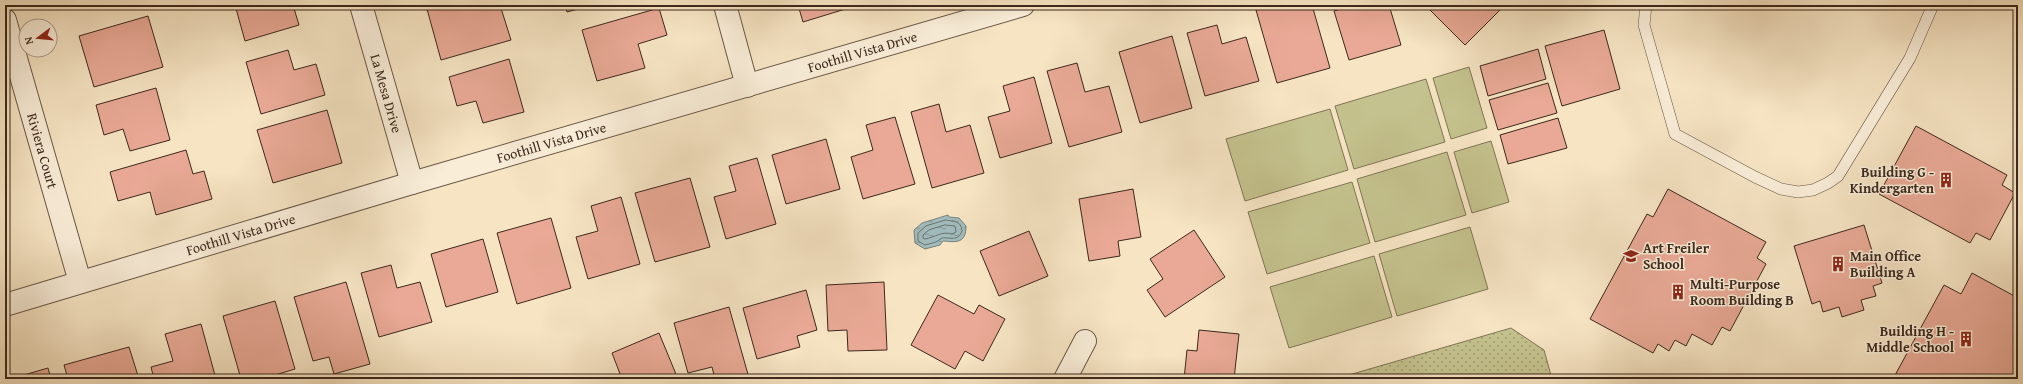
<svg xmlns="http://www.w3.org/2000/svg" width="2023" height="384" font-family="'Gentium Book Plus',serif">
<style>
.grass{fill:url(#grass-dots);stroke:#807555}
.park{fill:#c4c28e;stroke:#807555}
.water{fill:url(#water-ripples);stroke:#79817d}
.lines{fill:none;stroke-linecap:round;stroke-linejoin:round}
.shore{stroke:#6e726d;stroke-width:1}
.building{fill:#e9a996;stroke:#3c281c}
.service-casing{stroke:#6a5746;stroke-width:12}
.minor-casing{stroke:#6a5746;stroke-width:24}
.service{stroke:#f9edd8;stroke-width:11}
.minor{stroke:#f9edd8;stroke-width:22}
.labels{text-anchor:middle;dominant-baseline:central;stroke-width:3;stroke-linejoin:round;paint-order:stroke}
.street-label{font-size:14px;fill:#3c281c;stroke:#f9edd8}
.poi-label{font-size:14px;font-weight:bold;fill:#3c281c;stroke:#f9edd8;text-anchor:start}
</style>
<defs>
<pattern id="grass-dots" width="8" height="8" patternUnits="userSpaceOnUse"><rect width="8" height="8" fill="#c4c28e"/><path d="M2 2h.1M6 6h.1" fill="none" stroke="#a09e73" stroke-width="1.8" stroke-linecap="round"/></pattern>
<pattern id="water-ripples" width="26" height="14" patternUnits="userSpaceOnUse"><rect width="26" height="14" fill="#a1bcbe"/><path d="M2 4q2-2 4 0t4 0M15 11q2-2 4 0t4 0" fill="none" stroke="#84999a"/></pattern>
</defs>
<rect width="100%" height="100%" fill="#f6e4c3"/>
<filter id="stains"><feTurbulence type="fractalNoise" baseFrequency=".005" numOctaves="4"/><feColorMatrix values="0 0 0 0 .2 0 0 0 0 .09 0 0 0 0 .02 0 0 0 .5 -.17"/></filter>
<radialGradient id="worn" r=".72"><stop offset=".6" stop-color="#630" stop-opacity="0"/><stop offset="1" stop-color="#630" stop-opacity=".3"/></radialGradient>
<!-- grass -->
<polygon class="grass" points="1511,328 1544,350 1552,379 1335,379"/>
<!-- park -->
<g class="park">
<polygon points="1469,67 1487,128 1451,139 1433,78"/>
<polygon points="1426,79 1445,142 1354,169 1335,106"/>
<polygon points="1330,109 1348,170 1245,201 1226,139"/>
<polygon points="1491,141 1509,202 1472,213 1454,152"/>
<polygon points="1447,152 1466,215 1375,242 1357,179"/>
<polygon points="1352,182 1370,243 1267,274 1248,212"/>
<polygon points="1470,227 1488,289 1397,316 1379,254"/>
<polygon points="1374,256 1392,317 1289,348 1270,287"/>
</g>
<!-- water -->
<path class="water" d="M948,215L949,217L959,218L966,226C966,244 956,242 943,241L940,245L925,249L915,243L914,230L922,223Z"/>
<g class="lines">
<!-- shore -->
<g class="shore">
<path d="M946,220C954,222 961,220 962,231C958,242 950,237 942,238L936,242L925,245L918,241V233L926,226Z"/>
<path d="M945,225L955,226L956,232L952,234C941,231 936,237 925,239L923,238V235L929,230Z"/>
</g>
</g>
<!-- building -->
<g class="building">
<polygon points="235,5 293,5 299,25 245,41"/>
<polygon points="441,5 500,5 511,40 441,60 427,9"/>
<polygon points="565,5 593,5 567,12"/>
<polygon points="798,5 851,5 852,7 803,22"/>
<polygon points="1274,5 1312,5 1330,68 1277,83 1256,10"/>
<polygon points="1354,5 1389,5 1401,45 1349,60 1334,11"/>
<polygon points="1425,5 1502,5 1503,7 1465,45"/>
<polygon points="659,8 667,35 638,44 645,68 597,81 582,30"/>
<polygon points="148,16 163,67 94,87 79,36"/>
<polygon points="1217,25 1222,44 1246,37 1259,81 1205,96 1187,33"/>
<polygon points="1604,30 1620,89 1562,106 1545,46"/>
<polygon points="1172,36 1192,108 1140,123 1119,52"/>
<polygon points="1538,49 1546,79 1488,96 1480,66"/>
<polygon points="288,50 294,70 316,64 325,95 261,114 246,62"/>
<polygon points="509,59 524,112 483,123 476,101 457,106 449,77"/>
<polygon points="1077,63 1085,92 1109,86 1122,132 1069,147 1047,71"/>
<polygon points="1034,77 1052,143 1000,158 988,117 1010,111 1003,86"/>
<polygon points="1548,83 1557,113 1498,130 1489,100"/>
<polygon points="156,88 170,140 130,151 123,129 104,135 96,105"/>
<polygon points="939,104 946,132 970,125 984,173 932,188 911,112"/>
<polygon points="327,110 342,163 273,183 257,130"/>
<polygon points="895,117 915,184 863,199 851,157 873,150 866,125"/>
<polygon points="1558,118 1567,148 1508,164 1500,135"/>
<polygon points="1916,126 2007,175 2002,185 2015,193 1990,240 1976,233 1970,243 1879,194"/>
<polygon points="826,139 840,189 786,204 772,155"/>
<polygon points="186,150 193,174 204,171 212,199 156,215 150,192 118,201 110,172"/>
<polygon points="757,158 776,224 726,239 714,197 736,191 729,166"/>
<polygon points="690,178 710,247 655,262 635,193"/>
<polygon points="1133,189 1141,237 1118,241 1120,256 1089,261 1079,199"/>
<polygon points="1668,189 1766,242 1757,258 1766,264 1730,331 1722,327 1712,345 1692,334 1686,346 1675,340 1669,351 1658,344 1653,353 1590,319 1647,214 1653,217"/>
<polygon points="621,197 640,264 588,279 576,237 598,231 591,206"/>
<polygon points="5,216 9,230 5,231"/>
<polygon points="551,218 571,288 517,304 497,233"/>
<polygon points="1864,225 1882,283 1873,286 1876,296 1861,300 1864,310 1842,317 1839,307 1823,312 1820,301 1812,304 1794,246"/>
<polygon points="1194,230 1225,277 1165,317 1147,290 1163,279 1150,259"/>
<polygon points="1029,231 1048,276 999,296 980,251"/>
<polygon points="483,239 498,292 446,307 431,254"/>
<polygon points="391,265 397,288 420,282 432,322 379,337 361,273"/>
<polygon points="1972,273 2018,298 2018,379 1893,379 1944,285 1961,294"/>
<polygon points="346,282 370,364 334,374 329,357 313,361 294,297"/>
<polygon points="884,282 887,350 848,351 847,330 828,331 826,285"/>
<polygon points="806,290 817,330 797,336 800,347 757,359 743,308"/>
<polygon points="938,295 974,314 979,305 1005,319 983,361 965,351 955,369 911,345"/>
<polygon points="275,301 295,369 262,379 241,379 223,316"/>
<polygon points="729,307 749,378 715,379 712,367 688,373 674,323"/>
<polygon points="201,324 216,379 154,379 151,367 173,361 165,334"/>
<polygon points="1199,330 1239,334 1234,379 1184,379 1187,350 1197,351"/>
<polygon points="659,333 678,379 622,379 612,353"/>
<polygon points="129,347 139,379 68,379 64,365"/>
<polygon points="48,368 51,379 10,379"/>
</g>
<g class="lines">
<!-- service casing -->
<g class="service-casing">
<polyline id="service" points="1646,5 1644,25 1675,134 1755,177 1781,189 1798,192 1813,190 1828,183 1838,176 1910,58 1933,5"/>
</g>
<!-- minor casing -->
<g class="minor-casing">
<g id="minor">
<path id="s1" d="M361,5L412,183"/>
<polyline points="725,5 747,86"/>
<path id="s2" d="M5,20L80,282"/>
<path id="s3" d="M5,305L412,183L1023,5"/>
<polyline points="1065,379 1085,341"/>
</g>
</g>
<!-- service -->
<use href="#service" class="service"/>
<!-- minor -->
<use href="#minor" class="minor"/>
</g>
<!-- icons -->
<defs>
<g id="building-bare" transform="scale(1.2)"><path d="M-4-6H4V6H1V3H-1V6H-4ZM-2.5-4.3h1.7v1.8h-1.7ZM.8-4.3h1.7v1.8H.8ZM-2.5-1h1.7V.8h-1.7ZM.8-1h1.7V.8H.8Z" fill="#8f2418" stroke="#f9edd8" stroke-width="2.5" paint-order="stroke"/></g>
<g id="school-bare" transform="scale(1.2)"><path d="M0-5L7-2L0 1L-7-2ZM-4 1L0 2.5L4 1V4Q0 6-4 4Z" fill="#8f2418" stroke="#f9edd8" stroke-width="2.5" paint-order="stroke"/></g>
</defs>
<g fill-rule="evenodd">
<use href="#building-bare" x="1946" y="180"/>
<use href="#school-bare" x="1631" y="256"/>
<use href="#building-bare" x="1838" y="264"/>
<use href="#building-bare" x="1678" y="292"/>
<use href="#building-bare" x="1966" y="339"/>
</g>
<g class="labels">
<!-- street labels -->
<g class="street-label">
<text stroke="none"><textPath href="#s3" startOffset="894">Foothill Vista Drive</textPath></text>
<text stroke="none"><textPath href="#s1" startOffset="92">La Mesa Drive</textPath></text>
<text stroke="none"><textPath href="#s3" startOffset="570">Foothill Vista Drive</textPath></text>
<text stroke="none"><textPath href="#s2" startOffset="136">Riviera Court</textPath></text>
<text stroke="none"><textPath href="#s3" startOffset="246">Foothill Vista Drive</textPath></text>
</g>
<!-- poi labels -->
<g class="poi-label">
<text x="1934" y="172" text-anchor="end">Building G -<tspan x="1934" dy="16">Kindergarten</tspan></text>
<text x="1643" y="248">Art Freiler<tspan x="1643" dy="16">School</tspan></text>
<text x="1850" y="256">Main Office<tspan x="1850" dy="16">Building A</tspan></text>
<text x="1690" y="284">Multi-Purpose<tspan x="1690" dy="16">Room Building B</tspan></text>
<text x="1954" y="331" text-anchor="end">Building H -<tspan x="1954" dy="16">Middle School</tspan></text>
</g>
</g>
<!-- margin -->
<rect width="2023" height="384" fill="none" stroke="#f6e4c3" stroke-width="20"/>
<rect x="6" y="6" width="2011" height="372" fill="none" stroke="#3c281c" stroke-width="2"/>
<rect x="10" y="10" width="2003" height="364" fill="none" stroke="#3c281c"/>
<!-- north arrow -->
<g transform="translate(38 38) rotate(254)"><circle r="19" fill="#f9edd8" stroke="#ad9e8d"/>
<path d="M0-3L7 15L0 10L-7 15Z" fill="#8f2418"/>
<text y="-6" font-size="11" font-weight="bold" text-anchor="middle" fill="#3c281c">N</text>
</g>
<rect width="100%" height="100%" filter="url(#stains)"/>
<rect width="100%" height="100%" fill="url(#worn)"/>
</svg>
